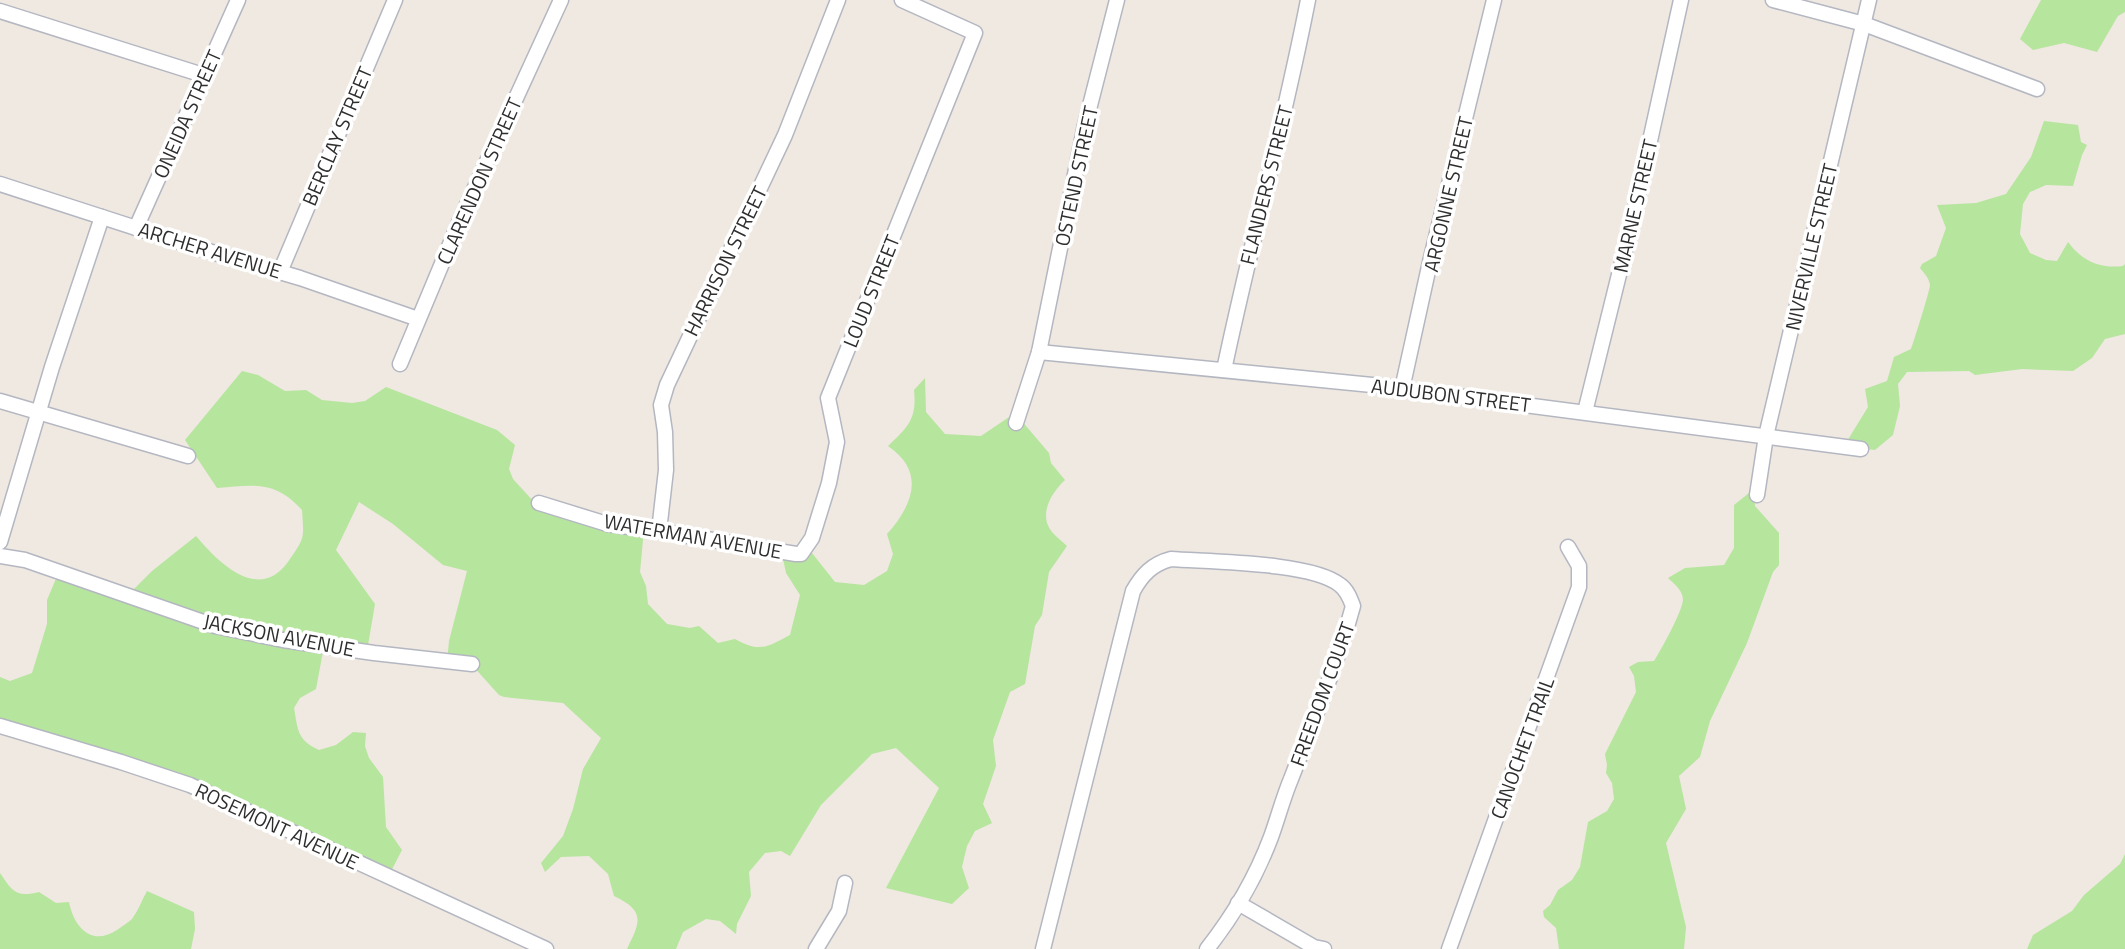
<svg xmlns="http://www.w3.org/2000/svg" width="2125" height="949" font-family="'Titillium Web',sans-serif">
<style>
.green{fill:#b6e59e}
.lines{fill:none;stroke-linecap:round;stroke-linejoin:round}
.minor-casing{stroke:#b4b7c1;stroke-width:17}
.minor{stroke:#fff;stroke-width:14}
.labels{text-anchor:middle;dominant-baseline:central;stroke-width:7;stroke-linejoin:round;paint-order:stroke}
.street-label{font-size:20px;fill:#2e2e2e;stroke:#fff}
</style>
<rect width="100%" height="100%" fill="#efe9e1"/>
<!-- green -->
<g class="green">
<polygon points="2041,0 2125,0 2125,12 2118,16 2097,52 2064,43 2033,50 2020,39"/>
<path d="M2044,121L2078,125L2081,142L2087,145L2082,155L2073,186L2046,185L2030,192L2023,204L2020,234L2030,253L2046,260L2057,261L2068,242C2082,261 2100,269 2123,266L2125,264V334L2105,339L2092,358L2073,371L2022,369L1975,375L1969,371L1907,372L1898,384L1900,406L1893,435L1875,450L1844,446L1868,407L1865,389L1887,381L1894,357L1911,349C1914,341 1930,290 1930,285C1929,278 1924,273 1920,268L1922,264L1936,256L1946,228L1937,205L1976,203L2006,194L2031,157Z"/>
<path d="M242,371L258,375L285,391L306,390L322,400L352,403L365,401L386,387L497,430L515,445L509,469L513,479L535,503L644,529L640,572L646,586L648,604L667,624L690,628L699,626L718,643L735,639C760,653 767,647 790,635L800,595L786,573L782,554L808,548L835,582L864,585L887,571L893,554L887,534C913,505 926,472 888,446C908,427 917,419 914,390L925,378L926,412L945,434L981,436L1015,413L1049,453L1051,463L1065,480C1051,493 1038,515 1052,532C1056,537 1062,541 1067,546L1049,572L1042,615L1035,626L1025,684L1010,692L993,740L996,766L983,804L992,823L975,831L967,846L962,867L969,888L952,904L886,888L939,788L896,748L872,754L821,805L790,856L781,851L765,853L749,872L751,896L737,924L736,934L720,921L706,919L683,932L676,949H627C641,921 645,911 614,896L608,874L589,856L561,857L545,872L541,863L563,836L573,809L583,769L601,738L563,703L504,697L499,695L472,665L447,662L449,641L467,571L443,565L393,524L359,502L336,550L375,604L367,651L324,646L316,689L300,698L294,708C298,730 297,740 319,750L336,745L353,732L366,733L365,746L369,758L383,777L386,827L402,850L388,877L188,784L0,726V677L10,681L32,673L47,624V600L58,574L127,596L152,571L196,536C218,562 258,603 288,562C305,537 304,540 302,510C275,480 254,485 217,488L185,440Z"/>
<path d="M1754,489L1755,506L1779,533V565L1773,572L1747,643L1710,721L1700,757L1679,776L1686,809L1666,843L1686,927L1684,949H1559L1556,928L1544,917L1543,911L1550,905L1558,890L1572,880L1580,867L1588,822L1607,811L1614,799L1612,783L1606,773L1607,765L1605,754L1636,692L1634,676L1629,667L1638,662L1654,661C1661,650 1682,612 1683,600C1683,590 1674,584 1668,578L1685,568L1724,565L1734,548V505Z"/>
<polygon points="2125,854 2125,949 2027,949 2033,935 2072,911 2084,895 2120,864"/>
<path d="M0,873C12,891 16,898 39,892L56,903L69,902C74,927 91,947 117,930C122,926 128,923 132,919C138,911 142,900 147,891L194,912L195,929L191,949H0Z"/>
</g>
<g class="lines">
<!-- minor casing -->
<g class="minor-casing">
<g id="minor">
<polyline points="1773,0 1864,24 2037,89"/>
<polyline points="0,11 203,75"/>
<polyline points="0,184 198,248 300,278 418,319"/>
<polyline points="136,228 238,0"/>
<polyline points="280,272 395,0"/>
<polyline points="1039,352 1372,385 1861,449"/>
<polyline points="400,364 461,218 561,0"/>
<path d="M1224,370C1250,246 1284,124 1308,0"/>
<polyline points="1402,389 1430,262 1494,0"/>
<polyline points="0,401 188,456"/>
<polyline points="1585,412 1633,218 1681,0"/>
<polyline points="1016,423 1039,352 1085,125 1117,0"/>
<polyline points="1757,495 1766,436 1869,0"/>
<polyline points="539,503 607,524 659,531 796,554 801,554 812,538 829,483 837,442 828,398 975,33 902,0"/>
<polyline points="659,531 666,470 665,432 661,405 667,385 785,135 838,0"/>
<polyline points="0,542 52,367 102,217"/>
<polyline points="0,556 25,560 215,626 283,640 374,653 472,664"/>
<polyline points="0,726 121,762 190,785 546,949"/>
<polyline points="1238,903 1314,947 1324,949"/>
<polyline points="816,949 839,911 845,883"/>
<path d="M1043,949L1133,591C1142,575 1152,564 1171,559C1210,562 1312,562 1340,585C1347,590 1350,598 1353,606C1337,665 1313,722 1291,779C1283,798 1278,818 1271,837C1256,877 1233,916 1207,949"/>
<polyline points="1449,949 1579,587 1579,566 1568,547"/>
</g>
</g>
<!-- minor -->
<use href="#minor" class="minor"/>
</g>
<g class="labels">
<!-- street labels -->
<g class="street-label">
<text transform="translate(187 114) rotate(-66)">ONEIDA STREET</text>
<text transform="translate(337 136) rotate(-67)">BERCLAY STREET</text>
<text transform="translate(1076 176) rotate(-78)">OSTEND STREET</text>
<text transform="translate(479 181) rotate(-66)">CLARENDON STREET</text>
<text transform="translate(1266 185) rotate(-76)">FLANDERS STREET</text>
<text transform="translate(1448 194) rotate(-77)">ARGONNE STREET</text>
<text transform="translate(1635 206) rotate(-77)">MARNE STREET</text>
<text transform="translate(1811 247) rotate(-77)">NIVERVILLE STREET</text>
<text transform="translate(210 250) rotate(17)">ARCHER AVENUE</text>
<text transform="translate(725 261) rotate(-64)">HARRISON STREET</text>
<text transform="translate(871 291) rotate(-68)">LOUD STREET</text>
<text transform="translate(1451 395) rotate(7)">AUDUBON STREET</text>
<text transform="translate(693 536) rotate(10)">WATERMAN AVENUE</text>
<text transform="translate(279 635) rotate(11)">JACKSON AVENUE</text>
<text transform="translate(1322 694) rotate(-70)">FREEDOM COURT</text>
<text transform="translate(1522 748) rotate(-70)">CANOCHET TRAIL</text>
<text transform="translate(277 826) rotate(25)">ROSEMONT AVENUE</text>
</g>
</g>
</svg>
